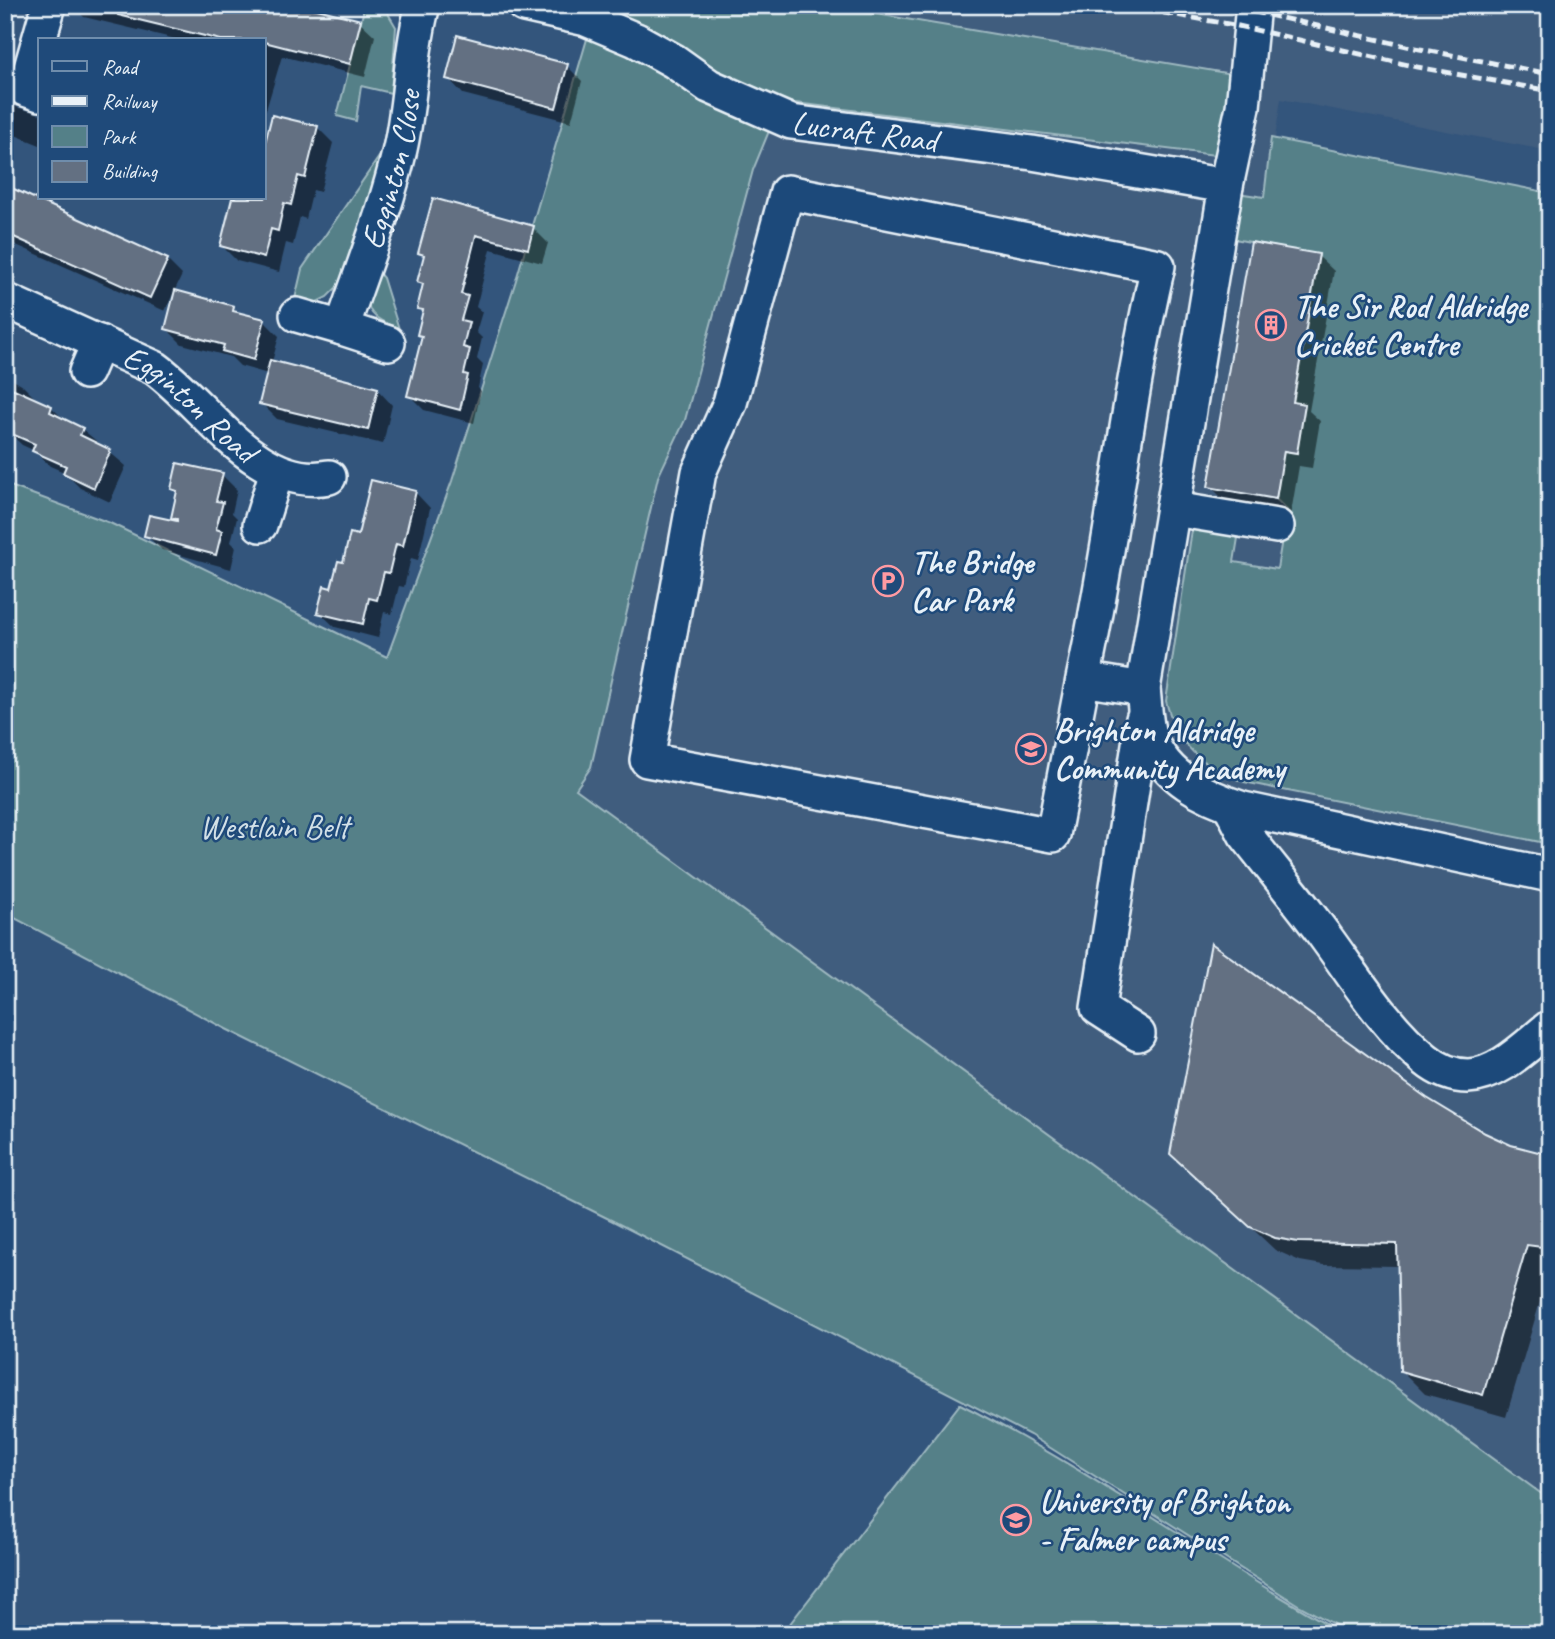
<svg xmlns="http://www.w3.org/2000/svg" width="1555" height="1639" font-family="Caveat,sans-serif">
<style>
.built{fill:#415d7e}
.green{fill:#548088;stroke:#9eb8c0;stroke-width:2}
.shadow{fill:#0007}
.building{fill:#637082;stroke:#e8f1f8;stroke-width:2}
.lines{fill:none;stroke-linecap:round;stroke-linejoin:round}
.minor-casing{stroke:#e8f1f8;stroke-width:38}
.minor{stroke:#1f4a7a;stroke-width:33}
.rail{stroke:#e8f1f8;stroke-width:5;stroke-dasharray:10 5;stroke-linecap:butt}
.labels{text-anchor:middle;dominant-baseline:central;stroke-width:5;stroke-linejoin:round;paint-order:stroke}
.street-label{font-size:33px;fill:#e8f1f8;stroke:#1f4a7a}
.poi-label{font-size:33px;font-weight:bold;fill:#e8f1f8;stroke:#1f4a7a;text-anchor:start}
.park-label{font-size:33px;fill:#d2e0e7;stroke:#1f4a7a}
</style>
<rect width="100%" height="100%" fill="#33557c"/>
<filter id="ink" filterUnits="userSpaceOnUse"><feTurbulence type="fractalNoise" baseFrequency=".0143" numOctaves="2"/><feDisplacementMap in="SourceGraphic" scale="14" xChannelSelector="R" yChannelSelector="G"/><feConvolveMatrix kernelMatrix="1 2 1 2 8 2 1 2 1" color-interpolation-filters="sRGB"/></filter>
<g filter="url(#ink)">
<!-- built -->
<polygon class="built" points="597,5 1550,5 1550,151 1281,99 1275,138 1550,193 1550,1500 576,789 447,491 516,280"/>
<!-- green -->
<g class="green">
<polygon points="365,5 383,5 396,27 391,93 361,86 356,121 337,116"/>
<polygon points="597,5 823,5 1238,75 1229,144 1215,155 788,102 769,131 753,170 685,420 658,477 591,767 576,789 1550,1500 1550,1634 1352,1634 1300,1606 1030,1435 615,1222 226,1029 5,913 5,484 110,523 387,657 452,481 516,280"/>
<path d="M1271,138L1550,193V844L1244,782C1202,767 1177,745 1166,701L1193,523L1239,532L1234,562L1277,569L1287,510L1276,499L1284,451L1297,453L1305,404L1299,403L1291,416L1319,255L1229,238L1237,193L1264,197Z"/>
<polygon points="379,157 385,159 345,270 337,287 327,297 315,303 295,299 302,269"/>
<path d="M376,269L383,278L399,329C360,314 365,304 376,269Z"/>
<path d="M960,1404C1094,1471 1214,1562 1345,1634H782Z"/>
</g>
<!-- shadow -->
<g class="shadow">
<polygon points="72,5 248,5 360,22 375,36 365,77 282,56 266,110 264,110 264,40 180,40 84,17"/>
<polygon points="567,66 582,81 571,122 463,94 448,78"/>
<polygon points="5,89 13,97 16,107 40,114 40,145 5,131"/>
<polygon points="317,127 333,143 320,192 313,190 306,219 300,217 293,245 286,243 279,272 237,261 222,246 233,222 239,198 264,198 264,154"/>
<polygon points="5,187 167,260 182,275 165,311 5,240"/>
<polygon points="434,200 533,228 548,243 542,263 491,249 476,307 482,312 476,332 482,338 477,359 483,365 478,388 481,391 474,423 424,410 409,395 423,338 419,334 424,313 419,308 424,287 419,282 425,257 420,252"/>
<polygon points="1318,256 1334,271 1309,411 1320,421 1312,468 1299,466 1291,513 1225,501 1210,486"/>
<polygon points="233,308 240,315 264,321 279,336 272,362 377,389 392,405 383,444 277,419 261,403 268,374 240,366 231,357 182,344 167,329"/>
<polygon points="5,375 23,386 39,402 51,407 66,421 82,429 126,466 110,502 80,488 64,472 50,466 35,451 22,445 6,430"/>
<polygon points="222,475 237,490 232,513 237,518 231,542 236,547 231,569 162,550 146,535 179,523 173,517 178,494 173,489"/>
<polygon points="415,492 430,508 418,560 411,558 404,587 399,586 392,614 384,612 378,638 335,627 319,612 333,591 359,537"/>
<polygon points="1427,1100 1484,1134 1510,1147 1550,1157 1550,1268 1506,1417 1425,1394 1402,1371 1400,1266 1323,1265 1300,1261 1275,1250 1172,1153"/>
</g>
<!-- building -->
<g class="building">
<polygon points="119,5 301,5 361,20 350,64 264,42 264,40 221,40 118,15"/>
<polygon points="457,35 568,64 556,108 446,79"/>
<polygon points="272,115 318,126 305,178 298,176 291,205 284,203 278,231 271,229 264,258 220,246 232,198 266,198 264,197 264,147"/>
<polygon points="5,185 168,259 150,298 5,233"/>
<polygon points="433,198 534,226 528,249 476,235 461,294 468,296 461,320 469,322 463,347 470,349 464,374 468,375 460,410 407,396 422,336 417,335 423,310 417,309 423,284 417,282 424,255 418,253"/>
<polygon points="1251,242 1319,254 1293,402 1305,404 1297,453 1284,451 1276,499 1208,487"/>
<polygon points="175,290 234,306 233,311 265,319 254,360 222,351 224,345 165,329"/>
<polygon points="270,360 378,388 368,430 259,404"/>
<polygon points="5,385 52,406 50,412 83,428 80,435 111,450 94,488 63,473 66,466 32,451 35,444 5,431"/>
<polygon points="177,463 223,473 216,501 223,502 216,529 222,531 216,555 144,536 149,515 177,521 177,519 171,518 177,491 171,489"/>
<polygon points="371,480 416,491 403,546 396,544 389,573 384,572 377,600 369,598 363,624 317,613 324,586 331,588 338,561 343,562 350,533 358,535"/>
<polygon points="1211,943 1427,1098 1485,1133 1511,1145 1550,1155 1550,1248 1527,1245 1483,1395 1400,1371 1397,1244 1298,1242 1275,1238 1250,1227 1170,1154"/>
</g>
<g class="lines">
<!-- minor casing -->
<g class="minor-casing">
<g id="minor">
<path id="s1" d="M524,5L586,19L636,40L674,61L709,86L791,122L1032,153L1226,186"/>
<path d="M1253,5L1243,107L1226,186L1143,689C1145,705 1145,724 1150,738C1165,778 1206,797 1243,809L1550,875"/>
<polyline points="40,94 25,89 49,5"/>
<path id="s2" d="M5,300L155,368C206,405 258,491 329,477"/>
<polyline points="297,315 342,328"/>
<path id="s3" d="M388,343L342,328C362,269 386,210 400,149C411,101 410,52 423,5"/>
<polyline points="86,372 99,342"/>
<polyline points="1174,509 1277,526"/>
<polyline points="260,525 277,471"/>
<path d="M1083,679C1113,542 1126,402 1158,266L787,192L730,403L699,472L647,760L1053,835L1083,679L1143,689"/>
<path d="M1230,805L1245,834C1272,869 1301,903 1327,939C1357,980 1385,1026 1425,1059C1437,1069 1452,1076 1468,1076C1499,1075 1527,1045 1550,1027"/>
<polyline points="1138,1034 1098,1008 1143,719"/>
</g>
</g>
<!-- minor -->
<use href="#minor" class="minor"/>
<!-- rail -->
<g class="rail">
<polyline points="1119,5 1234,25 1417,67 1550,91"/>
<polyline points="1224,5 1420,49 1550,74"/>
</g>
</g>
</g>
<!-- icons -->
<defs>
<g id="building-ring" transform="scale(1.575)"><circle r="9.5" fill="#1f4a7a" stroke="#ff9aa2" stroke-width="1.5"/><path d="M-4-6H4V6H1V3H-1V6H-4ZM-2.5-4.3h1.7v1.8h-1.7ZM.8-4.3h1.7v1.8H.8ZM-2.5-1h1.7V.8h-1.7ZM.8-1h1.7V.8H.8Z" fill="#ff9aa2"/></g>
<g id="parking-ring" transform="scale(1.575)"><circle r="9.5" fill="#1f4a7a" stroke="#ff9aa2" stroke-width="1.5"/><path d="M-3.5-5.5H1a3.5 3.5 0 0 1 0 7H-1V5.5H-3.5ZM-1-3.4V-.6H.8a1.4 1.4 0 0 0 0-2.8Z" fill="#ff9aa2"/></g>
<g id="school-ring" transform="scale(1.575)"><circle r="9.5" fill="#1f4a7a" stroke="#ff9aa2" stroke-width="1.5"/><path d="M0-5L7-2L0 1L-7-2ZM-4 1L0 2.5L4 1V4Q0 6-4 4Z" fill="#ff9aa2"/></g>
<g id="university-ring" transform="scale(1.575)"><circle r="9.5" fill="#1f4a7a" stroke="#ff9aa2" stroke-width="1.5"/><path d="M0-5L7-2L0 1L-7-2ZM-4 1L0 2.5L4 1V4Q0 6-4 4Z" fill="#ff9aa2"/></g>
</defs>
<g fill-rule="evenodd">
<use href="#building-ring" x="1271" y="325"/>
<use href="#parking-ring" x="888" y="581"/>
<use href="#school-ring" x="1031" y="749"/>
<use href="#university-ring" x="1016" y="1520"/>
</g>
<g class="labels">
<!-- street labels -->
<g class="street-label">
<text stroke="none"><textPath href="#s1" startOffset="368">Lucraft Road</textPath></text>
<text stroke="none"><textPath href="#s3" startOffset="215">Egginton Close</textPath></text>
<text stroke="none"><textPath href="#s2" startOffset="214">Egginton Road</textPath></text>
</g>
<!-- poi labels -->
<g class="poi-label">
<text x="1294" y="306">The Sir Rod Aldridge<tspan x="1294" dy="38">Cricket Centre</tspan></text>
<text x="911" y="562">The Bridge<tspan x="911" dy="38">Car Park</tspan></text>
<text x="1054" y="730">Brighton Aldridge<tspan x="1054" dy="38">Community Academy</tspan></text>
<text x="1039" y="1501">University of Brighton<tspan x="1039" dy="38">- Falmer campus</tspan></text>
</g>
<!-- park labels -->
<g class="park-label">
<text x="274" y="827">Westlain Belt</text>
</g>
</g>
<!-- margin -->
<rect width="1555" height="1639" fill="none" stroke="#1f4a7a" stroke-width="28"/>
<rect x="14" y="14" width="1527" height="1611" fill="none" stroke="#e8f1f8" stroke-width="2.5" filter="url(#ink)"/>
<!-- legend -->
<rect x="38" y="38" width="228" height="161" fill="#1f4a7a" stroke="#6f8dac" stroke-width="2"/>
<rect x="52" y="61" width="35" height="10" fill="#1f4a7a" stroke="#6f8dac" stroke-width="2"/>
<text x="102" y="74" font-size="21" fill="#e8f1f8">Road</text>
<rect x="52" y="96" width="35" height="10" fill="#e8f1f8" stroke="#6f8dac" stroke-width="2"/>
<text x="102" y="108" font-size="21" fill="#e8f1f8">Railway</text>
<rect x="52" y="126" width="35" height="21" fill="#548088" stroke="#6f8dac" stroke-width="2"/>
<text x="102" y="144" font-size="21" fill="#e8f1f8">Park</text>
<rect x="52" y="161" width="35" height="21" fill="#637082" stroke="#6f8dac" stroke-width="2"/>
<text x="102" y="178" font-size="21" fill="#e8f1f8">Building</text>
</svg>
